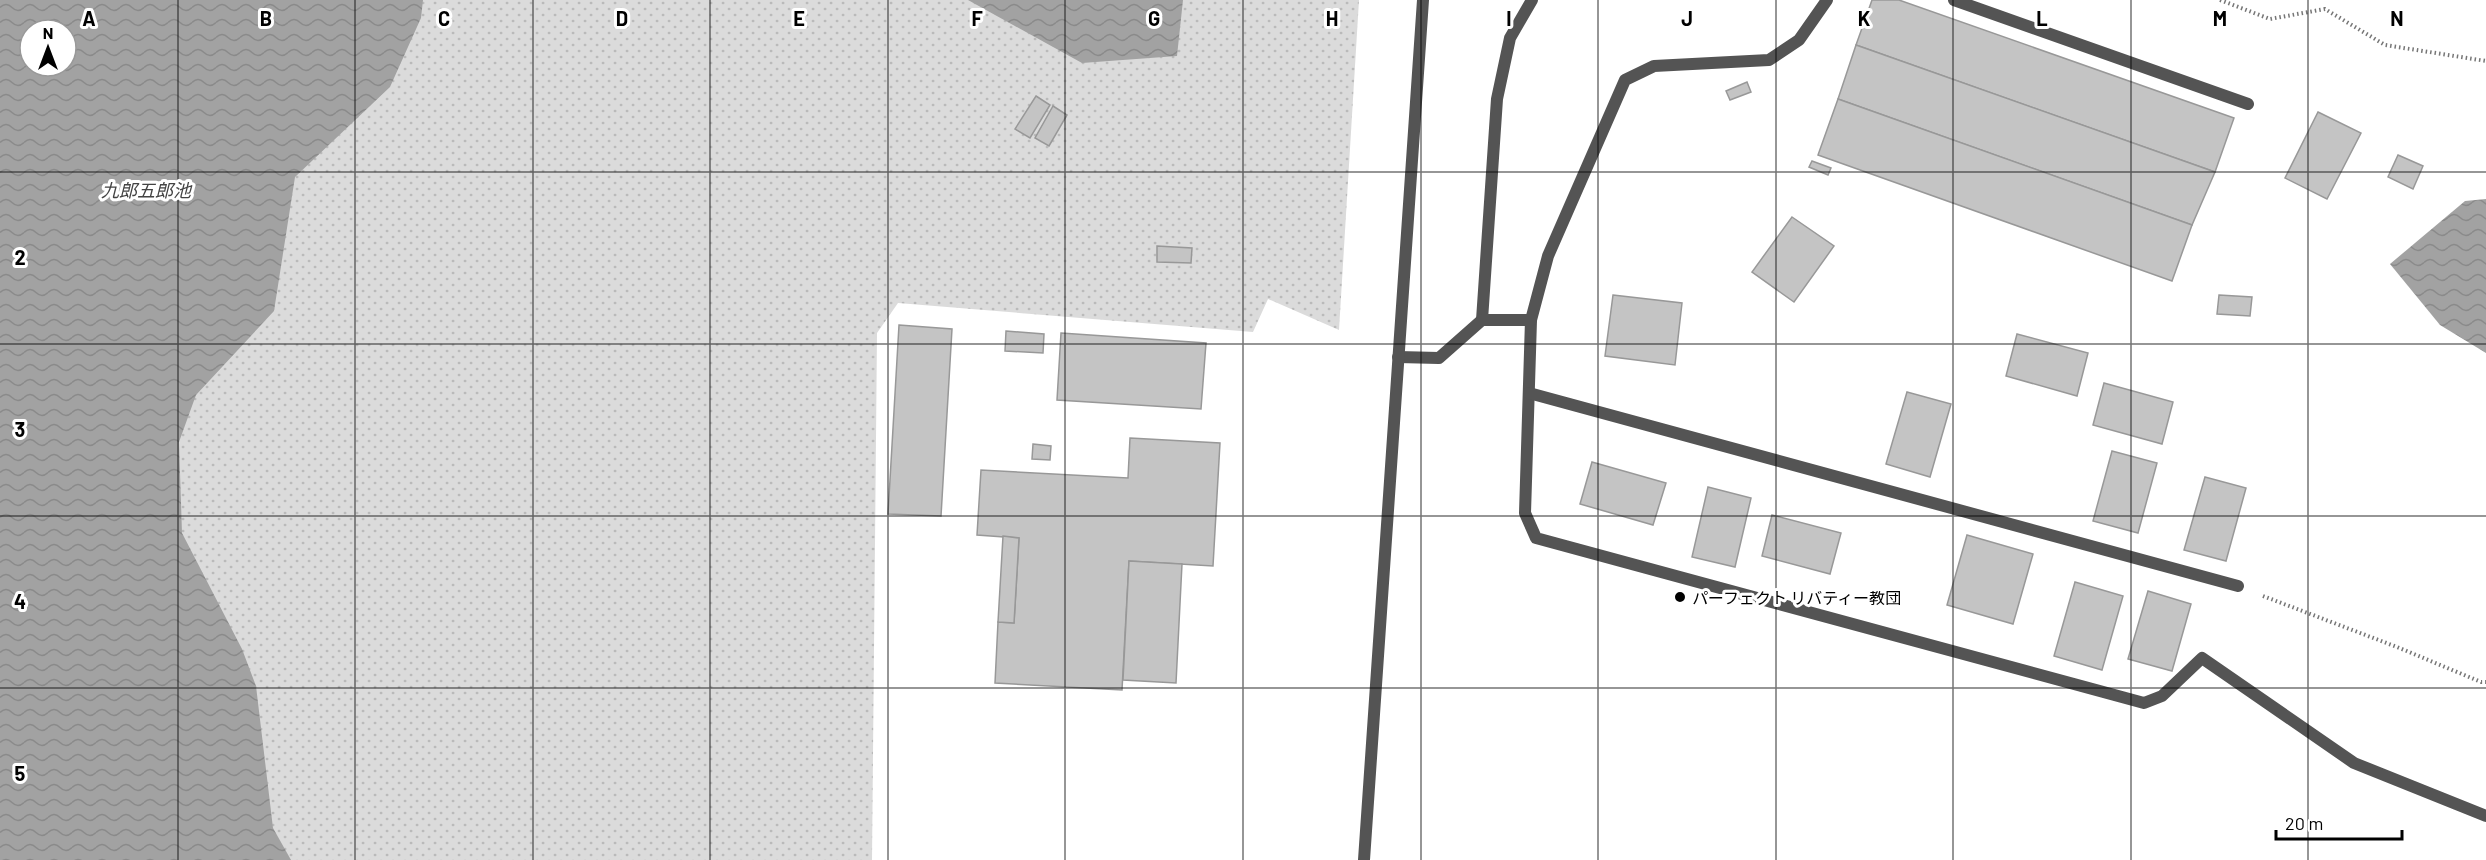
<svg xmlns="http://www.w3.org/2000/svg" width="2486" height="860" font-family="Barlow,'Noto Sans JP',sans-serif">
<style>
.grass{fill:url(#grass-dots);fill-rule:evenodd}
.water{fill:url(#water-waves);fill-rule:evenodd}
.building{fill:#c4c4c4;stroke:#989898;stroke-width:1.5}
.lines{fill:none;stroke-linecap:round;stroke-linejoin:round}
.path{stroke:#767676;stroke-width:4;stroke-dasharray:1.5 3;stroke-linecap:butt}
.service{stroke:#545454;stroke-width:12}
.grid{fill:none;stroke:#000;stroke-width:1.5;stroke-opacity:0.55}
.poi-dot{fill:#000;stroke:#fff;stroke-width:2}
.labels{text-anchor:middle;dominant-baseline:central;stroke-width:6;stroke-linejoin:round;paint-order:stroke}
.poi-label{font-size:16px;fill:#000;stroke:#fff;text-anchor:start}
.water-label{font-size:18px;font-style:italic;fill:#434343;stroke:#fff}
.grid-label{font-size:20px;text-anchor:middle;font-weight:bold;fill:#000;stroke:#fff;stroke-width:6;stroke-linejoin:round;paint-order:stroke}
</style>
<defs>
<pattern id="grass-dots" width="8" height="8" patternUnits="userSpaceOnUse" patternTransform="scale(1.5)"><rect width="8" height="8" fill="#dbdbdb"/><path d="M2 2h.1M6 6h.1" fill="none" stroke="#bababa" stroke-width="1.8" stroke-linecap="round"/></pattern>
<pattern id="water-waves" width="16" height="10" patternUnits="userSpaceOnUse" patternTransform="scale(1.5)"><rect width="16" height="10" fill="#a2a2a2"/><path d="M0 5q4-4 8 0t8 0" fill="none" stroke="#8a8a8a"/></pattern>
</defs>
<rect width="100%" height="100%" fill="#fff"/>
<!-- grass -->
<path class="grass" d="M0,0H1359L1339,330L1268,299L1253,332L898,303L877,333L872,860H0ZM30,30H66V66H30Z"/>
<!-- water -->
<g class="water">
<path d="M0,0H423L421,18L390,87L295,177L274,311L196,395L179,442L182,533L242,649L256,686L273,828L291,860H0ZM30,30H66V66H30Z"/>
<polygon points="968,0 1183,0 1177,56 1082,63"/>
<polygon points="2486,199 2486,353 2440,325 2390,264 2465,201"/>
</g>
<!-- building -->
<g class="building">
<polygon points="1872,0 1899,0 2234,118 2215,172 1856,45"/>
<polygon points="1856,45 2215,172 2192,225 1838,99"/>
<polygon points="1747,82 1751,92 1730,100 1726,91"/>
<polygon points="1036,96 1050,105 1030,138 1015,129"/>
<polygon points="1838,99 2192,225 2172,281 1818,155"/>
<polygon points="1053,106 1067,115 1049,146 1035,138"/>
<polygon points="2318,112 2361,133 2327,199 2285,178"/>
<polygon points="2398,155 2423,166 2413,189 2388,177"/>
<polygon points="1812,161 1831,168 1828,175 1809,167"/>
<polygon points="1792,217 1834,246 1794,302 1752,272"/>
<polygon points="1157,246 1192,248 1191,263 1157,262"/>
<polygon points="1613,295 1682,303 1675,365 1605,356"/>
<polygon points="2219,295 2252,297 2250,316 2217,314"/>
<polygon points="899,325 952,329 941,516 888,514"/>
<polygon points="1006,331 1044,334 1043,353 1005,351"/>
<polygon points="1061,333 1206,343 1201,409 1057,400"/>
<polygon points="2017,334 2088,353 2077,396 2006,376"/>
<polygon points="2104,383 2173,402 2162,444 2093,425"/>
<polygon points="1907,392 1951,404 1930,477 1886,464"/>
<polygon points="1130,438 1220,443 1213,566 1129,561 1122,690 995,683 998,622 1014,623 1019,538 977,535 981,470 1128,478"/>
<polygon points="1033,444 1051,446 1050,460 1032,459"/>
<polygon points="2112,451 2157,463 2138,533 2093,521"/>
<polygon points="1592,462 1666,483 1653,525 1580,504"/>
<polygon points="2205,477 2246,488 2226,561 2184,550"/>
<polygon points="1708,487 1751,498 1735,567 1692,557"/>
<polygon points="1772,515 1841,533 1830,574 1762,556"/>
<polygon points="1967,535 2033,554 2013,624 1947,605"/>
<polygon points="1003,536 1019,538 1014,623 998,622"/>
<polygon points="1129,561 1182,564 1176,683 1123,680"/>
<polygon points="2075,582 2123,596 2102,670 2054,656"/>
<polygon points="2148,591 2191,604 2172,671 2128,659"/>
</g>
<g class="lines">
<!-- path -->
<g class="path">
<polyline points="2220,0 2270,19 2325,9 2385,45 2486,61"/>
<polyline points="2263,596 2397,647 2481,682 2486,682"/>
</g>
<!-- service -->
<g class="service">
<polyline points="1827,0 1799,40 1769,60 1654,66 1625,80 1548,256 1531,320 1525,513 1536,538 2144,703 2162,696 2202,658 2354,763 2486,816"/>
<polyline points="1954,0 2248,104"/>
<polyline points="1482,320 1497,99 1510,38 1532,0"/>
<polyline points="1398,357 1439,358 1482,320 1531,320"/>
<polyline points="1529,393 2238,586"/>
<polyline points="1364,860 1423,0"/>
</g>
</g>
<!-- grid -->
<path class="grid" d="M178,0V860M355,0V860M533,0V860M710,0V860M888,0V860M1065,0V860M1243,0V860M1421,0V860M1598,0V860M1776,0V860M1953,0V860M2131,0V860M2308,0V860M0,172H2486M0,344H2486M0,516H2486M0,688H2486"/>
<!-- markers -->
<circle class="poi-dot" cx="1680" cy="597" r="6"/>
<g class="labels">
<!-- poi labels -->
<g class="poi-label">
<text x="1692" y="597">パーフェクト リバティー教団</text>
</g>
<!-- water labels -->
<g class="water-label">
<text x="146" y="190">九郎五郎池</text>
</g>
</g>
<g class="grid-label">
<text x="89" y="26">A</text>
<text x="266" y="26">B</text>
<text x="444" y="26">C</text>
<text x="622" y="26">D</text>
<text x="799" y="26">E</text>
<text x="977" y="26">F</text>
<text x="1154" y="26">G</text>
<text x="1332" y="26">H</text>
<text x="1509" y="26">I</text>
<text x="1687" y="26">J</text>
<text x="1864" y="26">K</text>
<text x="2042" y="26">L</text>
<text x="2220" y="26">M</text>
<text x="2397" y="26">N</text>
<text x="20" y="265">2</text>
<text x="20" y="437">3</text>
<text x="20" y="609">4</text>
<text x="20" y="781">5</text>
</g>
<!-- north arrow -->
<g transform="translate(48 48)"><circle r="28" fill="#ffffff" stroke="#999999" stroke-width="1.5"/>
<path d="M0-4.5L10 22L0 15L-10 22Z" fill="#000000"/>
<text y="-9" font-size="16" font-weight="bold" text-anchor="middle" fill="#000000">N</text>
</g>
<!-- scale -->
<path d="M2276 830v9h126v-9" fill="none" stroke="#000000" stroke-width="3"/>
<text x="2285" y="830" font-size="18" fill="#000000" stroke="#ffffff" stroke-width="4.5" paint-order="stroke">20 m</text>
</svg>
